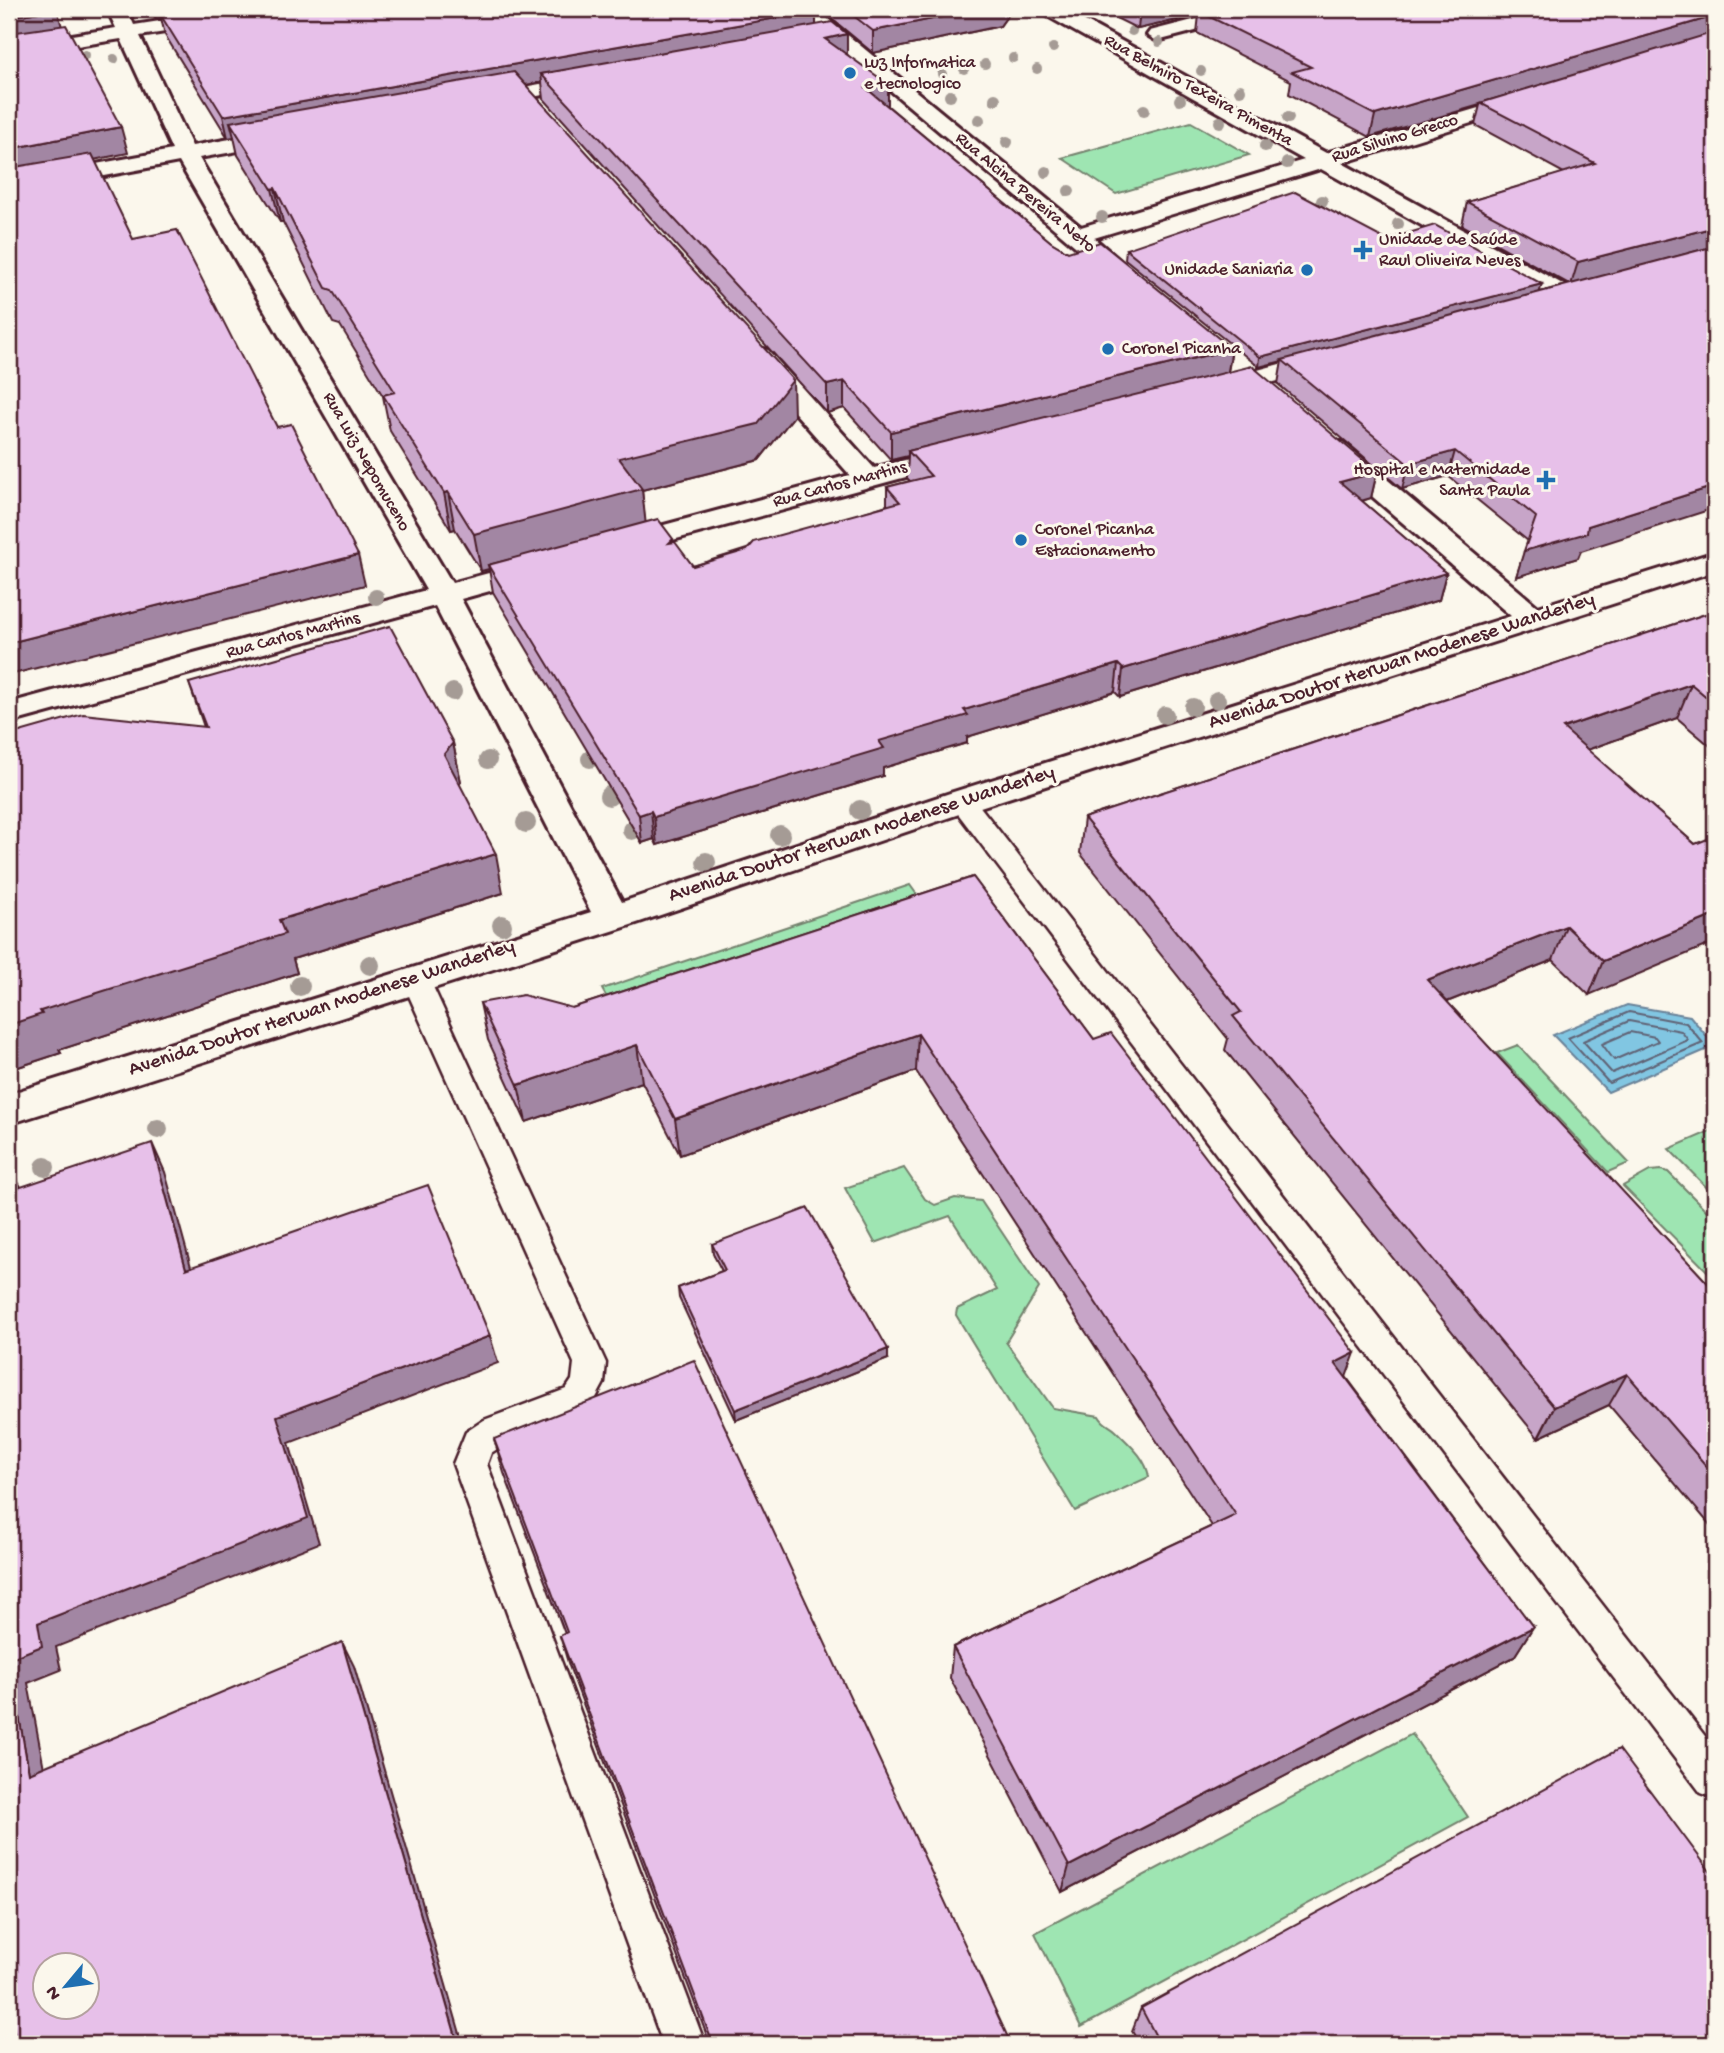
<svg xmlns="http://www.w3.org/2000/svg" width="1724" height="2053" font-family="'Gochi Hand',sans-serif">
<style>
.green{fill:#9ee5b2;stroke:#74826e;stroke-width:2}
.water{fill:#81c6e2;stroke:#6b8399;stroke-width:2}
.lines{fill:none;stroke-linecap:round;stroke-linejoin:round}
.shore{stroke:#606274;stroke-width:2}
.service-casing{stroke:#4a1f2b;stroke-width:5}
.minor-casing{stroke:#4a1f2b;stroke-width:6}
.service{fill:#fbf7ec;fill-rule:evenodd}
.minor{fill:#fbf7ec;fill-rule:evenodd}
.tree{fill:#a59b95}
.wall{fill:#c7a5c8;stroke:#4a1f2b;stroke-width:2;fill-rule:evenodd}
.shaded-wall{fill:#a286a3;stroke:#4a1f2b;stroke-width:2}
.building{fill:#e7c0e9;stroke:#4a1f2b;stroke-width:2;fill-rule:evenodd}
.poi-dot{fill:#1f6fb2;stroke:#fbf7ec;stroke-width:2.5}
.labels{text-anchor:middle;dominant-baseline:central;stroke-width:6;stroke-linejoin:round;paint-order:stroke}
.far-poi-label{font-size:18px;fill:#4a1f2b;stroke:#fbf7ec;text-anchor:start}
.far-street-label{font-size:18px;fill:#4a1f2b;stroke:#fbf7ec}
.street-label{font-size:21px;fill:#4a1f2b;stroke:#fbf7ec}
</style>
<rect width="100%" height="100%" fill="#fbf7ec"/>
<filter id="ink" filterUnits="userSpaceOnUse"><feTurbulence type="fractalNoise" baseFrequency=".0143" numOctaves="2"/><feDisplacementMap in="SourceGraphic" scale="14" xChannelSelector="R" yChannelSelector="G"/><feConvolveMatrix kernelMatrix="1 2 1 2 8 2 1 2 1" color-interpolation-filters="sRGB"/></filter>
<g filter="url(#ink)">
<!-- green -->
<g class="green">
<polygon points="1191,122 1249,155 1116,194 1062,158"/>
<polygon points="910,885 930,913 619,1020 602,989"/>
<polygon points="1518,1045 1629,1163 1608,1172 1497,1053"/>
<polygon points="1715,1129 1715,1196 1669,1149"/>
<path d="M904,1168L925,1199L935,1205L955,1198L981,1201L1039,1288L1006,1342L1053,1408L1099,1416C1104,1425 1110,1425 1116,1431C1130,1445 1146,1458 1149,1477L1075,1511L956,1315L957,1309L997,1290L950,1216L875,1243L845,1188Z"/>
<polygon points="1661,1170 1668,1172 1715,1219 1715,1279 1623,1186 1650,1171"/>
<polygon points="1412,1734 1468,1817 1081,2027 1035,1933"/>
</g>
<!-- water -->
<polygon class="water" points="1627,1005 1690,1016 1715,1046 1608,1092 1553,1035"/>
<g class="lines">
<!-- shore -->
<g class="shore">
<polygon points="1629,1012 1686,1023 1703,1043 1609,1083 1568,1038"/>
<polygon points="1629,1021 1681,1031 1688,1040 1612,1073 1583,1041"/>
<polygon points="1630,1032 1655,1037 1658,1041 1614,1060 1602,1044"/>
</g>
<!-- service casing -->
<g class="service-casing">
<g id="service">
<polygon points="962,793 971,795 1715,1749 1715,1798 1701,1793 953,807 950,801 953,795"/>
<polygon points="415,968 425,971 429,978 606,1363 604,1383 590,1409 508,1442 491,1453 487,1464 705,2044 663,2044 453,1464 466,1432 484,1420 566,1389 572,1380 574,1363 401,978 405,971"/>
</g>
</g>
<!-- minor casing -->
<g class="minor-casing">
<g id="minor">
<polygon points="107,9 127,9 134,25 238,9 283,9 273,15 140,36 192,146 289,128 300,135 289,142 199,158 452,583 540,559 551,562 555,568 551,574 461,599 622,902 950,793 1511,616 1323,454 1319,448 1323,442 1343,442 1538,607 1715,552 1715,571 974,809 625,927 9,1124 9,1094 591,912 435,606 9,723 9,703 426,590 179,162 9,194 9,180 172,150 121,39 9,57 9,45 116,28"/>
<polygon points="794,9 816,9 1081,227 1304,160 1042,13 1039,9 1063,9 1326,153 1519,96 1533,96 1537,100 1533,104 1342,163 1577,292 1580,297 1577,302 1559,302 1321,169 1094,238 1140,278 1137,283 1119,283"/>
<polygon points="1236,9 1268,9 1265,13 1157,41 1147,35 1150,31"/>
<polygon points="595,74 605,80 602,84 479,107 468,101 479,95"/>
<polygon points="759,348 768,350 874,468 959,446 969,448 973,454 969,460 628,552 618,555 608,552 603,546 608,540 850,475 750,362 746,356 750,350"/>
<polygon points="1332,350 1341,352 1345,358 1341,364 1214,398 1205,396 1201,390 1205,384"/>
</g>
</g>
<!-- service -->
<use href="#service" class="service"/>
<!-- minor -->
<use href="#minor" class="minor"/>
</g>
<!-- trees -->
<g class="tree">
<circle cx="1132" cy="31" r="5"/>
<circle cx="1159" cy="42" r="5"/>
<circle cx="1053" cy="48" r="5"/>
<circle cx="85" cy="55" r="5"/>
<circle cx="1013" cy="58" r="5"/>
<circle cx="114" cy="59" r="5"/>
<circle cx="985" cy="64" r="5"/>
<circle cx="964" cy="69" r="5"/>
<circle cx="1037" cy="69" r="5"/>
<circle cx="1201" cy="71" r="5"/>
<circle cx="942" cy="74" r="5"/>
<circle cx="1240" cy="90" r="6"/>
<circle cx="950" cy="96" r="6"/>
<circle cx="995" cy="99" r="6"/>
<circle cx="1180" cy="100" r="6"/>
<circle cx="1144" cy="110" r="6"/>
<circle cx="1288" cy="118" r="6"/>
<circle cx="979" cy="120" r="6"/>
<circle cx="1220" cy="122" r="6"/>
<circle cx="1007" cy="142" r="6"/>
<circle cx="1265" cy="146" r="6"/>
<circle cx="1287" cy="163" r="6"/>
<circle cx="1046" cy="172" r="6"/>
<circle cx="1069" cy="191" r="6"/>
<circle cx="1322" cy="201" r="6"/>
<circle cx="1102" cy="217" r="6"/>
<circle cx="1398" cy="224" r="6"/>
<circle cx="376" cy="597" r="8"/>
<circle cx="453" cy="692" r="9"/>
<circle cx="1217" cy="700" r="9"/>
<circle cx="1193" cy="707" r="9"/>
<circle cx="1165" cy="715" r="9"/>
<circle cx="590" cy="759" r="9"/>
<circle cx="488" cy="760" r="9"/>
<circle cx="609" cy="796" r="10"/>
<circle cx="860" cy="810" r="10"/>
<circle cx="526" cy="823" r="10"/>
<circle cx="632" cy="830" r="10"/>
<circle cx="780" cy="835" r="10"/>
<circle cx="706" cy="862" r="10"/>
<circle cx="502" cy="925" r="10"/>
<circle cx="370" cy="965" r="10"/>
<circle cx="300" cy="986" r="10"/>
<circle cx="158" cy="1129" r="10"/>
<circle cx="45" cy="1167" r="10"/>
</g>
<!-- wall -->
<g class="wall">
<path d="M149,9H813L816,11V25L847,34V54L888,106L1051,242L1232,349L1228,372L1377,472L1371,498L1362,501L1446,573L1439,600L1120,697L1115,692L967,737V743L883,768V776L657,845L654,839L642,843L493,592L489,569L481,571L455,529L451,530L390,431L383,396L340,325L333,323L283,222H280L238,155L234,137L228,138L165,35L161,18L156,19ZM542,82L544,99L827,413L844,408L891,460L908,456L907,478L910,481L887,487V505L693,566L673,542V539L645,522L642,490L759,460L794,416L525,85Z"/>
<polygon points="820,9 1012,9 1000,26 873,53"/>
<polygon points="1098,9 1715,9 1578,558 1516,577 1528,541 1448,476 1402,489 1278,384 1282,361 1259,367 1125,259 1126,249 1386,240 1540,292 1569,284 1462,225 1467,202 1564,173 1475,125 1480,105 1370,137 1289,94 1291,81 1197,33 1199,15 1138,29"/>
<polygon points="1715,611 1715,750 1677,718 1587,750 1695,844 1589,995 1553,960 1447,1002 1715,1291 1715,1531 1609,1405 1538,1438 1225,1050 1228,1039 1080,853 1084,818"/>
<polygon points="189,683 453,743 461,782 459,784 503,893 293,959 297,973 59,1050 61,1053 9,1070 9,735 204,727"/>
<polygon points="973,877 1533,1627 1514,1657 1062,1892 950,1678 953,1647 1212,1526 916,1071 680,1155 642,1082 526,1122 488,1040 480,1003 572,1008"/>
<polygon points="712,1244 888,1359 736,1420 679,1298 678,1288 722,1271 713,1254"/>
<polygon points="494,1439 1011,2044 710,2044 569,1666 560,1636 565,1634 504,1473"/>
<polygon points="1141,2008 1703,2044 1139,2044 1132,2031"/>
</g>
<!-- shaded-wall -->
<g class="shaded-wall">
<polygon points="57,9 64,34 9,42 9,17"/>
<polygon points="153,9 222,9 160,14 161,18 156,19"/>
<polygon points="982,9 1012,9 1000,26 873,53 873,31"/>
<polygon points="1140,9 1226,9 1200,12 1199,15 1138,29"/>
<polygon points="816,11 816,32 541,74 542,82 239,136 230,122 234,137 228,138 223,116"/>
<polygon points="1715,16 1715,35 1480,103 1480,105 1370,137 1375,115"/>
<polygon points="847,34 847,58 825,39"/>
<polygon points="888,84 888,108 866,88"/>
<polygon points="121,127 128,153 9,177 9,149"/>
<polygon points="275,188 283,222 280,222 272,189"/>
<polygon points="1715,227 1715,246 1571,285 1578,262"/>
<polygon points="1542,284 1539,294 1259,367 1260,357"/>
<polygon points="1232,349 1227,376 908,451 908,456 891,460 891,432"/>
<polygon points="793,380 794,416 759,460 642,490 646,526 488,565 489,569 481,571 474,534 619,458"/>
<polygon points="844,381 844,408 827,413 827,385"/>
<polygon points="1455,451 1448,476 1402,489 1408,464"/>
<polygon points="1377,472 1371,498 1334,509 1340,482"/>
<polygon points="1715,486 1715,508 1581,551 1578,558 1516,577 1524,551 1588,526"/>
<polygon points="448,492 455,529 451,530 444,493"/>
<polygon points="358,555 365,585 13,674 9,664 9,643"/>
<polygon points="1446,573 1439,600 1120,697 1123,669"/>
<polygon points="1118,664 1115,692 967,737 967,743 883,768 883,776 657,845 654,817 964,710"/>
<polygon points="1691,684 1677,718 1550,763 1563,728"/>
<polygon points="453,743 461,782 452,794 444,754"/>
<polygon points="651,811 654,839 642,843 639,815"/>
<polygon points="496,854 503,893 293,959 297,973 59,1050 61,1053 9,1070 9,1025 40,1011 279,920"/>
<polygon points="1715,915 1715,942 1589,995 1603,961"/>
<polygon points="1566,926 1553,960 1416,1014 1427,980"/>
<polygon points="918,1034 916,1071 680,1155 675,1119"/>
<polygon points="637,1045 642,1082 526,1122 518,1085"/>
<polygon points="152,1143 165,1172 199,1296 186,1269"/>
<polygon points="9,1166 25,1194 15,1189"/>
<polygon points="490,1336 498,1363 289,1443 319,1543 56,1647 61,1670 28,1683 49,1795 29,1773 9,1659 38,1623 277,1416"/>
<polygon points="888,1349 888,1359 736,1420 735,1410"/>
<polygon points="1355,1353 1342,1388 1335,1363"/>
<polygon points="1627,1374 1609,1405 1538,1438 1554,1407"/>
<polygon points="1533,1627 1514,1657 1062,1892 1069,1866"/>
<polygon points="342,1642 354,1666 463,2044 458,2044"/>
<polygon points="9,1993 29,2010 9,2020"/>
<polygon points="1715,2032 1715,2036 1703,2044 1695,2044"/>
</g>
<!-- building -->
<g class="building">
<polygon points="9,9 57,9 9,17"/>
<polygon points="191,9 813,9 816,11 223,116 160,14"/>
<polygon points="845,9 982,9 873,31"/>
<polygon points="1213,9 1715,9 1715,16 1375,115 1292,72 1311,67 1200,12"/>
<polygon points="832,22 847,34 825,39 888,84 866,88 1051,242 1068,252 1100,242 1232,349 891,432 844,381 827,385 541,74"/>
<polygon points="66,25 121,127 9,149 9,33"/>
<polygon points="1715,32 1715,227 1578,262 1467,202 1595,163 1480,103"/>
<polygon points="514,72 793,380 758,424 619,458 642,489 474,534 448,492 444,493 383,395 395,392 332,290 326,288 275,188 272,189 230,122"/>
<polygon points="92,154 133,239 177,230 277,427 291,424 358,555 9,643 9,168"/>
<polygon points="1295,192 1386,240 1435,225 1542,284 1260,357 1126,249"/>
<polygon points="1715,246 1715,486 1588,526 1587,533 1524,551 1536,517 1455,451 1408,464 1282,360"/>
<polygon points="1252,366 1377,472 1340,482 1446,573 1123,669 1118,664 964,710 968,715 879,741 884,748 654,817 651,811 639,815 488,565 658,519 673,539 669,543 675,542 693,566 747,550 754,542 900,502 887,487 931,476 908,451"/>
<polygon points="1715,611 1715,704 1691,684 1563,728 1695,844 1715,836 1715,915 1603,961 1566,926 1427,980 1715,1291 1715,1476 1627,1374 1554,1407 1233,1016 1241,1012 1084,818"/>
<polygon points="390,626 453,743 444,754 496,854 279,920 285,934 40,1011 42,1014 9,1025 9,735 83,714 206,727 189,683"/>
<polygon points="973,877 1094,1039 1111,1033 1355,1353 1335,1363 1533,1627 1069,1866 953,1647 1236,1515 918,1034 675,1119 637,1045 518,1085 480,1003 523,995 572,1008"/>
<path d="M152,1143L186,1269L428,1185L490,1336L277,1416L308,1518L38,1623L42,1646L9,1659L29,1773L342,1642L458,2044H16L9,1997V1166L15,1189ZM46,1965H88V2007H46Z"/>
<polygon points="808,1208 888,1349 735,1410 678,1288 725,1270 712,1244"/>
<polygon points="694,1360 1011,2044 713,2044 560,1636 567,1632 494,1439"/>
<polygon points="1619,1749 1715,1878 1715,2032 1695,2044 1160,2044 1141,2008"/>
</g>
</g>
<!-- markers -->
<g class="poi-dot">
<circle cx="850" cy="73" r="7"/>
<path d="M1359.5 239.5h7v7h7v7h-7v7h-7v-7h-7v-7h7z"/>
<circle cx="1307" cy="270" r="7"/>
<circle cx="1108" cy="349" r="7"/>
<path d="M1542.5 469.5h7v7h7v7h-7v7h-7v-7h-7v-7h7z"/>
<circle cx="1021" cy="540" r="7"/>
</g>
<g class="labels">
<!-- far-poi labels -->
<g class="far-poi-label">
<text x="864" y="63">Luz Informatica<tspan x="864" dy="21">e tecnologico</tspan></text>
<text x="1379" y="240">Unidade de Saúde<tspan x="1379" dy="21">Raul Oliveira Neves</tspan></text>
<text x="1293" y="270" text-anchor="end">Unidade Saniaria</text>
<text x="1122" y="349">Coronel Picanha</text>
<text x="1530" y="470" text-anchor="end">Hospital e Maternidade<tspan x="1530" dy="21">Santa Paula</tspan></text>
<text x="1035" y="530">Coronel Picanha<tspan x="1035" dy="21">Estacionamento</tspan></text>
</g>
<!-- far-street labels -->
<g class="far-street-label">
<text transform="translate(1198 91) rotate(29)">Rua Belmiro Texeira Pimenta</text>
<text transform="translate(1395 139) rotate(-17)">Rua Silvino Grecco</text>
<text transform="translate(1025 193) rotate(40)">Rua Alcina Pereira Neto</text>
<text transform="translate(366 462) rotate(60)">Rua Luiz Nepomuceno</text>
<text transform="translate(840 485) rotate(-15)">Rua Carlos Martins</text>
<text transform="translate(293 636) rotate(-15)">Rua Carlos Martins</text>
</g>
<!-- street labels -->
<g class="street-label">
<text transform="translate(1402 662) rotate(-18)">Avenida Doutor Herwan Modenese Wanderley</text>
<text transform="translate(862 835) rotate(-18)">Avenida Doutor Herwan Modenese Wanderley</text>
<text transform="translate(322 1009) rotate(-18)">Avenida Doutor Herwan Modenese Wanderley</text>
</g>
</g>
<!-- margin -->
<rect width="1724" height="2053" fill="none" stroke="#fbf7ec" stroke-width="35"/>
<rect x="18" y="18" width="1689" height="2018" fill="none" stroke="#4a1f2b" stroke-width="2.5" filter="url(#ink)"/>
<!-- north arrow -->
<g transform="translate(66 1986) rotate(241)"><circle r="33" fill="#fbf7ec" stroke="#b4a19f" stroke-width="2"/>
<path d="M0-5L12 26L0 18L-12 26Z" fill="#1f6fb2"/>
<text y="-10" font-size="19" font-weight="bold" text-anchor="middle" fill="#4a1f2b">N</text>
</g>
</svg>
